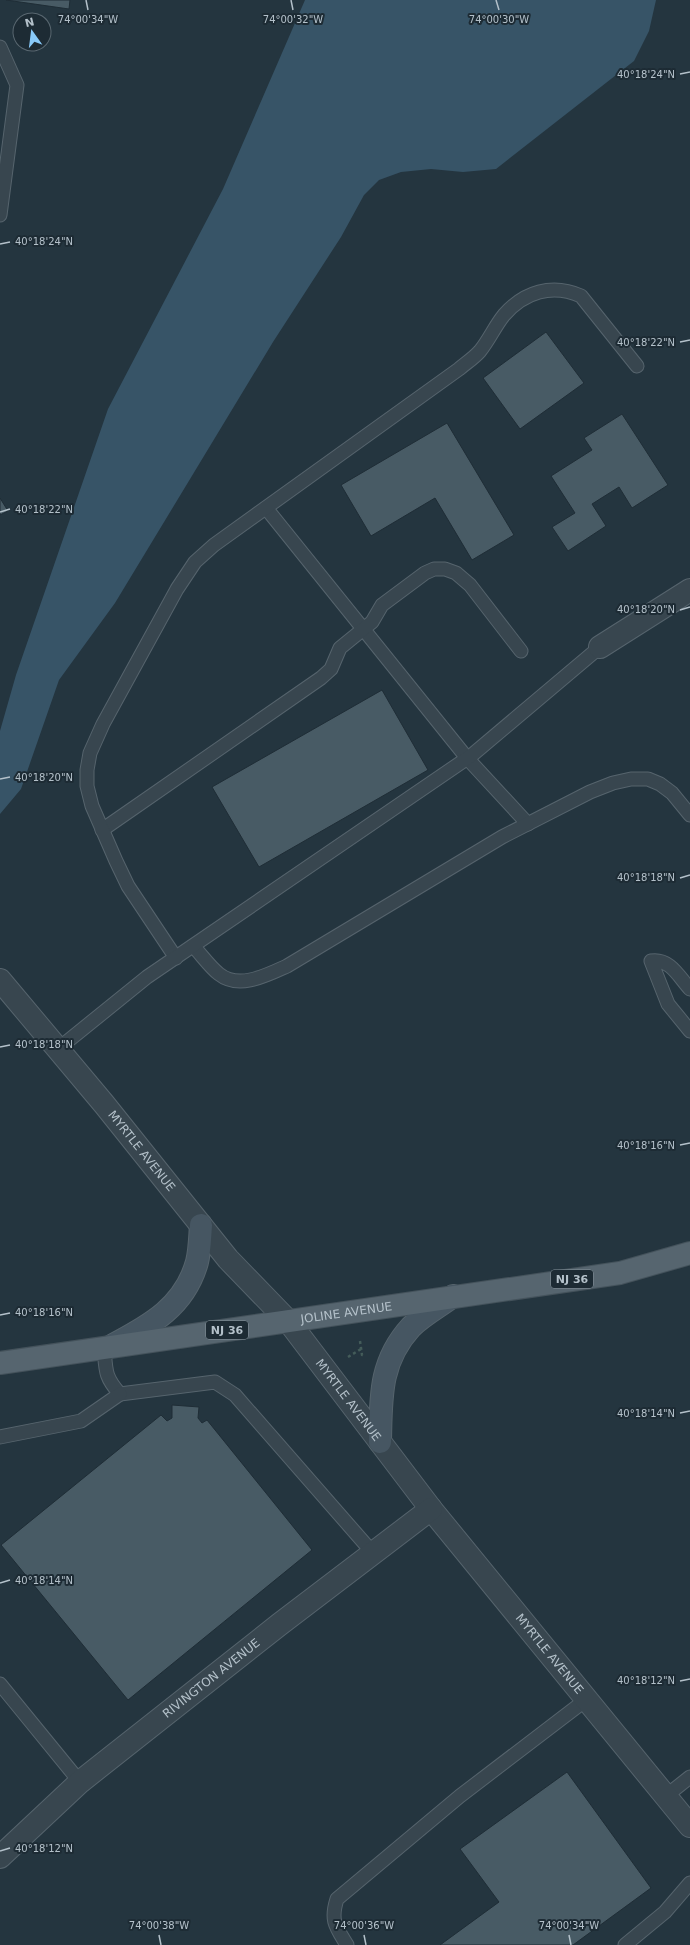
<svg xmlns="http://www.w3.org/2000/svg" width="690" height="1945" font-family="'DejaVu Sans',sans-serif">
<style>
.water{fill:#375467}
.building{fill:#485b65;stroke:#1f2d36}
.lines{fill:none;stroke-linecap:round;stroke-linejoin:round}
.lane-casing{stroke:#56646d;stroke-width:15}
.street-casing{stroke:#56646d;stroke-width:24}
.secondary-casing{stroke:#56646d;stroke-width:24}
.primary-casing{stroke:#44525b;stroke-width:24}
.path{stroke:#445c5a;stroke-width:2.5;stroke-dasharray:3 3;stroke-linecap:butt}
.lane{stroke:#38464f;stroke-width:13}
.street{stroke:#38464f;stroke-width:22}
.secondary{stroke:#465662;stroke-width:22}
.primary{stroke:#56656f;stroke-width:22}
.ticks{fill:none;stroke:#b4c1ca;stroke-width:1.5}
.labels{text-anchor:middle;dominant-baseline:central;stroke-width:4;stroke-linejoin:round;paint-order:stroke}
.shield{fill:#1d2b34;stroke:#87949d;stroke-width:1}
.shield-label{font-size:11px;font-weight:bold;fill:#b4c1ca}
.street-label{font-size:12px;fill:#b4c1ca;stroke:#1d2b34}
.ticks-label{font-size:10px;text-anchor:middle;fill:#b4c1ca;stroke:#1d2b34;stroke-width:4;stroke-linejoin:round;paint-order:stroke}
</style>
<rect width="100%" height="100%" fill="#24353f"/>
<!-- water -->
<polygon class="water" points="305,0 656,0 649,31 634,61 496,169 463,172 431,169 401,172 379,180 364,195 341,237 273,342 115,603 59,680 21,789 0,814 0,731 16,675 108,409 223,189"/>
<!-- building -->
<g class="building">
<polygon points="6,0 70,0 69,9"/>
<polygon points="546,332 584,383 520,429 483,378"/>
<polygon points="622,414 668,485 632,508 619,487 592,504 606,526 568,551 552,527 575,513 551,476 592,450 584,438"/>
<polygon points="447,423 514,535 472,560 435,498 371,536 341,485"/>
<polygon points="0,498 8,511 0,515"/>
<polygon points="382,690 428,770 259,867 212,787"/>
<polygon points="172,1405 199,1407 198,1418 202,1423 207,1420 312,1550 128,1700 1,1545 161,1415 167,1421 172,1418"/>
<polygon points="567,1772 651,1888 573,1945 440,1945 499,1902 460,1849"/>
</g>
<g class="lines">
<!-- lane casing -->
<g class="lane-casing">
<g id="lane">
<polyline points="0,47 17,85 0,215"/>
<polyline points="266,508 467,758 528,824"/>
<polyline points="102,830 321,678 331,669 340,648 372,622 382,605 425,573 434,569 445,569 456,573 470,585 521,651"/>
<path d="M193,946C201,954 209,966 219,974C239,990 267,975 287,966L502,837L590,792L613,783L631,779H648L660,784L672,793L690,815"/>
<path d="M176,958L128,886L116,861L92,806L87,786V770L90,753L103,724L177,589L195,562L214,545L459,369C466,363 474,358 480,351C489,340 495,326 504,315C524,292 552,283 581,296L637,366"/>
<path d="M690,989C679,977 670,958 651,961L668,1004L690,1031"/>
<polyline points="58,1049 147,977 472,755 600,647"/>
<path d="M104,1347C106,1370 104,1376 120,1394L215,1382L235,1395L373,1553"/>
<polyline points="0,1437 81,1421 120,1394"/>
<polyline points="0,1684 80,1782"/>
<polyline points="666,1796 690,1777"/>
<path d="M347,1945C336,1927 330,1921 337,1899L460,1796L587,1699"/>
<polyline points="625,1945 665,1912 690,1883"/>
</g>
</g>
<!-- street casing -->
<g class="street-casing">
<g id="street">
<polyline points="600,647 690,590"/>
<path id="s1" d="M0,980L104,1104L228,1259L289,1322L431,1509L690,1826"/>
<path id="s2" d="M0,1857L80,1782L280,1624L431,1509"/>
</g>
</g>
<!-- secondary casing -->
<g class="secondary-casing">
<g id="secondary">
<path d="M113,1345C151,1325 185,1306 197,1262C200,1250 200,1237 201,1225"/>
<path d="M380,1442C381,1398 379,1362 411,1327C423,1315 440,1306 453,1296"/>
</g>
</g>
<!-- primary casing -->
<g class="primary-casing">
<g id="primary">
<path id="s3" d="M0,1363L620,1273L690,1253"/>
</g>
</g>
<!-- path -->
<g class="path">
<polyline points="360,1341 362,1355 364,1356"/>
<polyline points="348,1357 361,1349"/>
</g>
<!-- lane -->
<use href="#lane" class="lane"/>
<!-- street -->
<use href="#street" class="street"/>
<!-- secondary -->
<use href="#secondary" class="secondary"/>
<!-- primary -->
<use href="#primary" class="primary"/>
</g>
<!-- ticks -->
<path class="ticks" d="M86,0L88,10M291,0L293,10M496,0L499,10M680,74L690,72M0,244L10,242M680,342L690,340M0,512L10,509M680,610L690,607M0,779L10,777M680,878L690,875M0,1047L10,1045M680,1145L690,1143M0,1315L10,1313M680,1413L690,1411M0,1583L10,1580M680,1681L690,1679M0,1851L10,1848M159,1935L161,1945M364,1935L366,1945M569,1935L571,1945"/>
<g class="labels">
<!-- shield labels -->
<g class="shield">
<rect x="551" y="1270" width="42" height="18" rx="3"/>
<rect x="206" y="1321" width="42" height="18" rx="3"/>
</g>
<g class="shield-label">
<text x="572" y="1279">NJ 36</text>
<text x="227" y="1330">NJ 36</text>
</g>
<!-- street labels -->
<g class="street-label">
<text stroke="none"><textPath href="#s1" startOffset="222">MYRTLE AVENUE</textPath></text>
<text stroke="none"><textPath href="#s3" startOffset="350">JOLINE AVENUE</textPath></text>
<text stroke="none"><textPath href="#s1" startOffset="546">MYRTLE AVENUE</textPath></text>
<text stroke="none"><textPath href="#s1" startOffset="870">MYRTLE AVENUE</textPath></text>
<text stroke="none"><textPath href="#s2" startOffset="277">RIVINGTON AVENUE</textPath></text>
</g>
</g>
<g class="ticks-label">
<text x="88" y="23">74°00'34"W</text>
<text x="293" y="23">74°00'32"W</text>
<text x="499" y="23">74°00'30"W</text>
<text x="646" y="78">40°18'24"N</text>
<text x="44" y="245">40°18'24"N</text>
<text x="646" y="346">40°18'22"N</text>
<text x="44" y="513">40°18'22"N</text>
<text x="646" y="613">40°18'20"N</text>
<text x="44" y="781">40°18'20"N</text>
<text x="646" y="881">40°18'18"N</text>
<text x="44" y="1048">40°18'18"N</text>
<text x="646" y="1149">40°18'16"N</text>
<text x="44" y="1316">40°18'16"N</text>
<text x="646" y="1417">40°18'14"N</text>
<text x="44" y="1584">40°18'14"N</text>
<text x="646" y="1684">40°18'12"N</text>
<text x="44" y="1852">40°18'12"N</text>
<text x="159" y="1929">74°00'38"W</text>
<text x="364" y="1929">74°00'36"W</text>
<text x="569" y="1929">74°00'34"W</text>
</g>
<!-- north arrow -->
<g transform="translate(32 32) rotate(346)"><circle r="19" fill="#1d2b34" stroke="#596770"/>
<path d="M0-3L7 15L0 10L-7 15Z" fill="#88cafa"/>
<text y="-6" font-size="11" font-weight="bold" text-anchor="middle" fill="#b4c1ca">N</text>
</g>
</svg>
